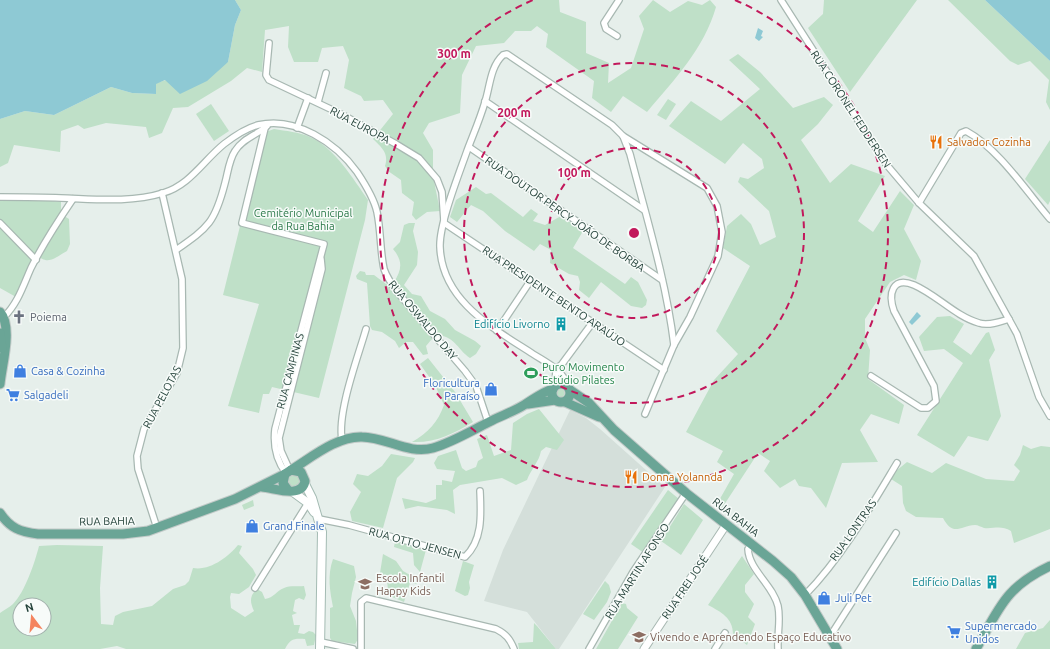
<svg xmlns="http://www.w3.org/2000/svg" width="1050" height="649" font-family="Ubuntu,sans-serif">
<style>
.built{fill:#d4dfda}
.green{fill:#bfe0c8;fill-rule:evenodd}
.water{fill:#8ec9d4}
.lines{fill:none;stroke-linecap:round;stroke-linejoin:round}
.minor-casing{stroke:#a8b8b2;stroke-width:8}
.tertiary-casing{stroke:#a8b8b2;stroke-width:9}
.secondary-casing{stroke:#a4bbb3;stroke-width:10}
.primary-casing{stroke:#c2cac8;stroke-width:11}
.minor{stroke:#fff;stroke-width:5.5}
.tertiary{stroke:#fff;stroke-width:7}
.secondary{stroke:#fff;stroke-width:8}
.primary{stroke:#6aa596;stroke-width:9}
.ring{fill:none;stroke:#c2185b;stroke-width:2;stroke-dasharray:7 5}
.labels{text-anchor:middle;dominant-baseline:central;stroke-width:3;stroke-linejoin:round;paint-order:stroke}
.street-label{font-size:11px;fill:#24423a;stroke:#f7fbf9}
.food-label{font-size:11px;fill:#c56008;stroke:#f7fbf9;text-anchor:start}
.park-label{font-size:11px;fill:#2d7a4b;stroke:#f7fbf9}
.worship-label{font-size:11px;fill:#5b616d;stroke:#f7fbf9;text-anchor:start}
.culture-label{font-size:11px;fill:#0d838f;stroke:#f7fbf9;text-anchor:end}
.leisure-label{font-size:11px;fill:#27864d;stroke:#f7fbf9;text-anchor:start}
.shop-label{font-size:11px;fill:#366cbe;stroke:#f7fbf9;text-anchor:start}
.education-label{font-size:11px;fill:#785e54;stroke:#f7fbf9;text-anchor:start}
.centre{fill:#c2185b;stroke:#f7fbf9;stroke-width:2}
.ring-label{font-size:12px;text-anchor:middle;font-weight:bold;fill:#c2185b;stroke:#f7fbf9;stroke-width:3;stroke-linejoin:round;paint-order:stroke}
</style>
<rect width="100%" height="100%" fill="#e6efeb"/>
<!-- built -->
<polygon class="built" points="570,410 586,418 600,429 665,487 559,649 556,649 527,612 484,601 503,550"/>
<!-- green -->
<g class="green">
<path d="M235,0H559L560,12L586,22V53L609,63L608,83L631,68L644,29L639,16L653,0L670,12L688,1L702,5L710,0L716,7C704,49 674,80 647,112L623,96L611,112L592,98L594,81L546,47L548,34L537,26L531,31H515L504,43L476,46L462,75L460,113L429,123L423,133L433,150V176L440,211L427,212L416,220L412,215L414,202L402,193L401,180L388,171L385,166C389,153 382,148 373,139L393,114L383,100L364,101L361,96L344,88L349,60L343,46L322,48L318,62H294L288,47L289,26L265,30L262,72L247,68L231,81L188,107L173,108L162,133L149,138L146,127L106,123L84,129L78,125L61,131L60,152L14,145L8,163L0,167V119L25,111L54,115L111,87L132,93L156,94V83L228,62L235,25L241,10Z"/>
<polygon points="824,0 917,0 850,92 808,28 823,14"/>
<polygon points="948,0 985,0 1050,61 1050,110 1046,102 1049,80 1030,61 1018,65 1010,61"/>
<polygon points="738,54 760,72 793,108 824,97 833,105 818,124 801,140 830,183 851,164 885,176 858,221 873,232 900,191 914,205 904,229 921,261 916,280 904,275 890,282 865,319 865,338 870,350 868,379 904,405 899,424 871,414 860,430 878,462 842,463 826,508 811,488 799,486 795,479 780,488 764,471 770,461 758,453 722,508 717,504 734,474 717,462 723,451 686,432 714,380 738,354 716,331 750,266 723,248 727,226 741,214 751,224 760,245 776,237 769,211 738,182 740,177 748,179 764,168 762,159 743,143 725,164 669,126 691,101 721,121 760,89 729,60"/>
<polygon points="668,99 676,104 666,120 657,115"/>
<polygon points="211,104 229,131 214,141 196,114"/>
<path d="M274,129C286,131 299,132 310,137C334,147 354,180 368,200L365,220L319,398L272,387L269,394H263L259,413L228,406L259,304L223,295L263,133Z"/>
<polygon points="1050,140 1050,201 1048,205 1025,179"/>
<polygon points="476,187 486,194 491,193 523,217 531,209 538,214 533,221 545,225 561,216 583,231 573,248 625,284 631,277 638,282 647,300 646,305 642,308 631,306 601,282 589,298 579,290 580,282 578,276 569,274 550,263 551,250 540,244 534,251 505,231 483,211 471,205 457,222 450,217 456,200"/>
<path d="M34,199L61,202V214L69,219L70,244L67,251C53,259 47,266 35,253L16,297L0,288V201Z"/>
<path d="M409,223H415L413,231L418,252L417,265L404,285L412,294L421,296L430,311L445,319L455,330L475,341L481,346L476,354L470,358C458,350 456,338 439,335L431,340L426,346L428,354L423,355L413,342H406L399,348L395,341L382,332L372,330L370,326L367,283L357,279L356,276L360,271L365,272L366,275H374L386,284L394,282C402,269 403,261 393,249L400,242L404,225Z"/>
<polygon points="950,316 964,324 953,342 971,355 986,333 989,332 995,350 989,360 1001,416 988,441 968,436 954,457 917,435 963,363 944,349 924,351 919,337 937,317"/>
<path d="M428,358L455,392L473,422C453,434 436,443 412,442C428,433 438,422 444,405L435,385L420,364Z"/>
<circle cx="560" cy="393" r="4.5"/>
<path d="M539,409L564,440L557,450L546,447L541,451C539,462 531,469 527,480L516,485L502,478L460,485L453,490L455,514L447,510L418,506L405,509L402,498L426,503L436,499V485H442V480L452,482L455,471L437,469L434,463L438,456L456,450L462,468L466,471L476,467L478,461L483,458L477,439L487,435L494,456L511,450L513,423L527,414Z"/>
<path d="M1023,445L1031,449L1041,446L1050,447V529L1014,543L1011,531C1001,525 994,529 984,528C981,527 978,525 975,525C960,526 953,537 943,518L916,517L906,511L903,503L902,486L891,479L896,471L907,462L932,473L946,463L986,479L1014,481L1020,471L1014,465L1020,455Z"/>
<polygon points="391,454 415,458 413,462 397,478 383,528 352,521 350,512 361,492 353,484 357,474 368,476 382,466"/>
<polygon points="292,474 299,476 301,483 295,488 290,486 287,481"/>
<polygon points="668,490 679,499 644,553 631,544"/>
<polygon points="253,500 254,506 244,510 242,505"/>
<polygon points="684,504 703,520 681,555 661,541"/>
<polygon points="395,541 426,550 420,572 414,565 413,553 394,547"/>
<path d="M57,545L103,546L100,588L101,624L113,625L115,616L123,612L152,606L173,589L185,585L189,581L193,568C210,571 228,557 238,545L242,546L239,553L253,569L256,575L249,587L239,594L231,593L230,597L231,608L245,617L254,611C250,602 249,596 257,589L262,592L265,599C274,598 276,591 284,588C291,585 297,587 304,586L306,595L304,600L299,598L295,600L293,611L297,613L292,615L294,625H300L298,633L304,634L309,631L313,632L316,635L314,645L307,646L305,639C294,638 290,639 285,649H126L117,646L100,649H0V613C4,610 10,607 13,604C25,592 35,562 39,546ZM20,605H44V629H20Z"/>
<polygon points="383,554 396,561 403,571 417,579 417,584 410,583 404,602 392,597 388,590 387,580 382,579 380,573"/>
<path d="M742,556L754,574L745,585V592L754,604L748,617L755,624L747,645L733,634C733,618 721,612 708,605Z"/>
<path d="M333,559L354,566L356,577L352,593L350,606L356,621L358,639L355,644L332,641L330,638V608L333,607C330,591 327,576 333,559Z"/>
<polygon points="463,561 474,565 469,582 470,588 468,595 465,596 455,591"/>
<polygon points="605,581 609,585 611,592 607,602 594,620 583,614"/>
<polygon points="622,603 626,604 627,608 638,617 618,649 596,649"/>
<polygon points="1050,620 1050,649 1016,649 1025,633 1043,628"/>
<polygon points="534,623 537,626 556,649 519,649 518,643 533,642"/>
</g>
<!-- water -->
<g class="water">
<polygon points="0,0 235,0 241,10 235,25 228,62 207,81 180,94 165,80 156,84 156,94 132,93 111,87 54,115 25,111 0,119"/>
<polygon points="985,0 1050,0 1050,61"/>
<polygon points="758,28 763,31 761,36 763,37 759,41 755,38"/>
<polygon points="917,312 921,316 912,325 909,322"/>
</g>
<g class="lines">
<!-- minor casing -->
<g class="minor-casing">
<g id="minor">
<polyline points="781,0 886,164 919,203 974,256 1017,334 1039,397 1050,416"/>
<polyline points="617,36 606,29 604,23 619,0"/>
<polyline points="269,43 266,75 269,80 341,114 396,144 419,158 437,179 442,192 444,221"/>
<polyline points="485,101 644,210"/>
<polyline points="318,102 326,73"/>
<path d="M265,128L242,223L324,244L275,429C273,446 276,460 286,473"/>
<polyline points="297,128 308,98"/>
<polyline points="623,136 707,188 717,206 722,232 718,256 690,317 674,345 645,414"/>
<polyline points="469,147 662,280"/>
<path d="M0,197C20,197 40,197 61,198C94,199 131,203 163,193C190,185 203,161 224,144C233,137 246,128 258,125C296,116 336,143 357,172C365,184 374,198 377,212C381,231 380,251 384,269C387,278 393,286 398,293L465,371L476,386L488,422"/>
<path d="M919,203L961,133L966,131C999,149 1026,191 1050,219"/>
<polyline points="0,223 36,260"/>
<polyline points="444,223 664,370"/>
<path d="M176,250C209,227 215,222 225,183C228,172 229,160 235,151C243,138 257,135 267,126"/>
<path d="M4,317C18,303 23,286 31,268C43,244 58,221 73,199"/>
<polyline points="497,331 531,280"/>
<polyline points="556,369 562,364 593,322"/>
<path d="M871,376L921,408H928L936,401L934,386L894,311C888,294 892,276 914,285C937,295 955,316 979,323C988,326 1000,322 1009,319"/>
<path d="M568,386C563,370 547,363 533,354C493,328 442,301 440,247C439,224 459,174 467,151C473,135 480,119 485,102C490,87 490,67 503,55L507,54L612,125L623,136L630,154C646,216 666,280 674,345"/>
<polyline points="555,387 556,369"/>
<path d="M342,440C337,412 358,357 366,329"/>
<polyline points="290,471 281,451 279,438 322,269 321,259"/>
<path d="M319,519L349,525L465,557C483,540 481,514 480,491"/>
<polyline points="157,528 138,469 137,456 144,429 177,373 183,348 182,279 162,193"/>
<path d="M752,545L748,549C749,570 773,585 778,606C781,620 777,635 778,649"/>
<polyline points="255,588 308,503"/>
<path d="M805,595C842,557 870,508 897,463"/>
<polyline points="829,638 896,533"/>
<polyline points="321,642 353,649"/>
<path d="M361,649V602L366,598L496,629C506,634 510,639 514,649"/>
<polyline points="589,649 633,572 686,493"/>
<polyline points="715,649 725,633"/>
</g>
</g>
<!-- tertiary casing -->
<g class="tertiary-casing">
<polyline id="tertiary" points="644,649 726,525"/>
</g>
<!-- secondary casing -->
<g class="secondary-casing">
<g id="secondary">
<polyline points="305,484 312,498 322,532 320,649"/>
<polyline points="293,492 308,503 314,512"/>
</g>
</g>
<!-- primary casing -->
<g class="primary-casing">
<g id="primary">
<path d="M0,312C13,327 2,364 0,384"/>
<polyline points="0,333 2,348"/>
<circle cx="561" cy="393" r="9"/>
<polyline points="570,390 589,403 614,430 686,493 773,561 791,577 805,595 837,649"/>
<polyline points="565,402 599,417"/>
<polyline points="528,404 555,400"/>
<path d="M291,470C312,457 337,436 362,437C386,437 409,455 433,448C453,442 471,431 489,422C500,416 513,412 524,405C534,399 542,392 553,389"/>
<path d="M262,487C275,488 302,499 305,481L301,472L291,470L285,474L283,483L288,490"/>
<path d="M0,513C10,528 20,532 38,534H123L148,531L235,499L285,474"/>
<path d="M976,649C999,609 1005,587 1050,566"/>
</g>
</g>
<!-- minor -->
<use href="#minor" class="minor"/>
<!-- tertiary -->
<use href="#tertiary" class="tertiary"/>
<!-- secondary -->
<use href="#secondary" class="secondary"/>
<!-- primary -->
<use href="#primary" class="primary"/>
</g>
<!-- distance rings -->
<g class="ring">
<circle cx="634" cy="233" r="85"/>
<circle cx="634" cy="233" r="170"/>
<path d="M735 0A254 254 0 1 1 533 0"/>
</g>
<!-- icons -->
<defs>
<g id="restaurant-bare" transform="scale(1.08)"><path d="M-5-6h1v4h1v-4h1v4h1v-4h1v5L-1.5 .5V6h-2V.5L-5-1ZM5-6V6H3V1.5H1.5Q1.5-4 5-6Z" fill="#e8710a" stroke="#f7fbf9" stroke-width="2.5" paint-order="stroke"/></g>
<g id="church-bare" transform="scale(1.08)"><path d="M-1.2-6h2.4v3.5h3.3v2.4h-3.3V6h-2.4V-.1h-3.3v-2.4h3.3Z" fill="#6b7280" stroke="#f7fbf9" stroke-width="2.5" paint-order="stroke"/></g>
<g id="building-bare" transform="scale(1.08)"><path d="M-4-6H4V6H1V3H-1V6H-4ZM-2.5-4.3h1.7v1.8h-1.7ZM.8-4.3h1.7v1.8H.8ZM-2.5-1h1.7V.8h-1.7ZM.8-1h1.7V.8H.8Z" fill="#0f9aa8" stroke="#f7fbf9" stroke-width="2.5" paint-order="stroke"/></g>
<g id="shop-bare" transform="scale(1.08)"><path d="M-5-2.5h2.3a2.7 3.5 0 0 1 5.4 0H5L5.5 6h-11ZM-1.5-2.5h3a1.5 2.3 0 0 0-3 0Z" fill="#3f7fe0" stroke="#f7fbf9" stroke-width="2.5" paint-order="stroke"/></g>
<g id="stadium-bare" transform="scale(1.08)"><path d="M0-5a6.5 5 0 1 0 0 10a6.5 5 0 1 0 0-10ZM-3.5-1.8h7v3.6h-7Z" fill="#2e9e5b" stroke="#f7fbf9" stroke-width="2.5" paint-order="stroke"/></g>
<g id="supermarket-bare" transform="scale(1.08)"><path d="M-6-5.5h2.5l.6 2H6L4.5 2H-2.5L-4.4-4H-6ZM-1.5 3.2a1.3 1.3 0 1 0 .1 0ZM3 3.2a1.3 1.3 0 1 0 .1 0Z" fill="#3f7fe0" stroke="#f7fbf9" stroke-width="2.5" paint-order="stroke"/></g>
<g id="school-bare" transform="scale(1.08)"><path d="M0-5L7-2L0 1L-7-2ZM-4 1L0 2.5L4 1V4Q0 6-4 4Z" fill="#8d6e63" stroke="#f7fbf9" stroke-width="2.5" paint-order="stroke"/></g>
</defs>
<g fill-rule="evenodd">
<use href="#restaurant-bare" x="936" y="142"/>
<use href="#church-bare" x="19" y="317"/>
<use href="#building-bare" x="561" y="324"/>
<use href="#shop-bare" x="20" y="371"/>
<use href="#stadium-bare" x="531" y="373"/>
<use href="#shop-bare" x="491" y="389"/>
<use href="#supermarket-bare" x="13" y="395"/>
<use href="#restaurant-bare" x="631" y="477"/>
<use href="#shop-bare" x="252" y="526"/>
<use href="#building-bare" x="992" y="582"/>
<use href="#school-bare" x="365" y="584"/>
<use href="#shop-bare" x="824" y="598"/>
<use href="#supermarket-bare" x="954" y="632"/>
<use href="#school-bare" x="639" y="637"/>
</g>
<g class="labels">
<!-- street labels -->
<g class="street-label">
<text transform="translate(851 109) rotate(57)">RUA CORONEL FEDDERSEN</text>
<text transform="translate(360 125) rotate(28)">RUA EUROPA</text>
<text transform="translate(565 214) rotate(35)">RUA DOUTOR PERCY JOÃO DE BORBA</text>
<text transform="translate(554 296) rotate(34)">RUA PRESIDENTE BENTO ARAÚJO</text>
<text transform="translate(423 320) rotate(50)">RUA OSWALDO DAY</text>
<text transform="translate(290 371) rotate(-75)">RUA CAMPINAS</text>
<text transform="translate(162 397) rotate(-62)">RUA PELOTAS</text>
<text transform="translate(736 517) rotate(38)">RUA BAHIA</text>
<text transform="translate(107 521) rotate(-1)">RUA BAHIA</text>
<text transform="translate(853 530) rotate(-55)">RUA LONTRAS</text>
<text transform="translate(415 543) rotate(15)">RUA OTTO JENSEN</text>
<text transform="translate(637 571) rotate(-58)">RUA MARTIN AFONSO</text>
<text transform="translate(685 587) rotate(-56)">RUA FREI JOSÉ</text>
</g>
<!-- food labels -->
<g class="food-label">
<text x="947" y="142">Salvador Cozinha</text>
<text x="642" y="477">Donna Yolannda</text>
</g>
<!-- park labels -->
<g class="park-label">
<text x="303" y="213">Cemitério Municipal<tspan x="303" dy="13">da Rua Bahia</tspan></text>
</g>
<!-- worship labels -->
<g class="worship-label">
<text x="30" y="317">Poiema</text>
</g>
<!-- culture labels -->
<g class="culture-label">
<text x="550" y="324">Edifício Livorno</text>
<text x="981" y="582">Edifício Dallas</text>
</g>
<!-- leisure labels -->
<g class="leisure-label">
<text x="542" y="367">Puro Movimento<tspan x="542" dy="13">Estúdio Pilates</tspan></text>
</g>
<!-- shop labels -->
<g class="shop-label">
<text x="31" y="371">Casa &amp; Cozinha</text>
<text x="480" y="383" text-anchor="end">Floricultura<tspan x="480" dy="13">Paraíso</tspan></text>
<text x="24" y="395">Salgadeli</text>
<text x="263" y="526">Grand Finale</text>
<text x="835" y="598">Juli Pet</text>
<text x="965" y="626">Supermercado<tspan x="965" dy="13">Unidos</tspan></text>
</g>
<!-- education labels -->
<g class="education-label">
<text x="376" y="578">Escola Infantil<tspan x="376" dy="13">Happy Kids</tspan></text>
<text x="650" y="637">Vivendo e Aprendendo Espaço Educativo</text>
</g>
</g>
<circle cx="634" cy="233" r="6" class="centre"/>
<g class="ring-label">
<text x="454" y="58">300 m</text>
<text x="514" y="117">200 m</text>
<text x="574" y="177">100 m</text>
</g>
<!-- north arrow -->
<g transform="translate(32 617) rotate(344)"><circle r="19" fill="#f7fbf9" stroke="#a3b1ad"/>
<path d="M0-3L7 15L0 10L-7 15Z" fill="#f4845f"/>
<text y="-6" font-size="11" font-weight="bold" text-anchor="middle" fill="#24423a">N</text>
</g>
</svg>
